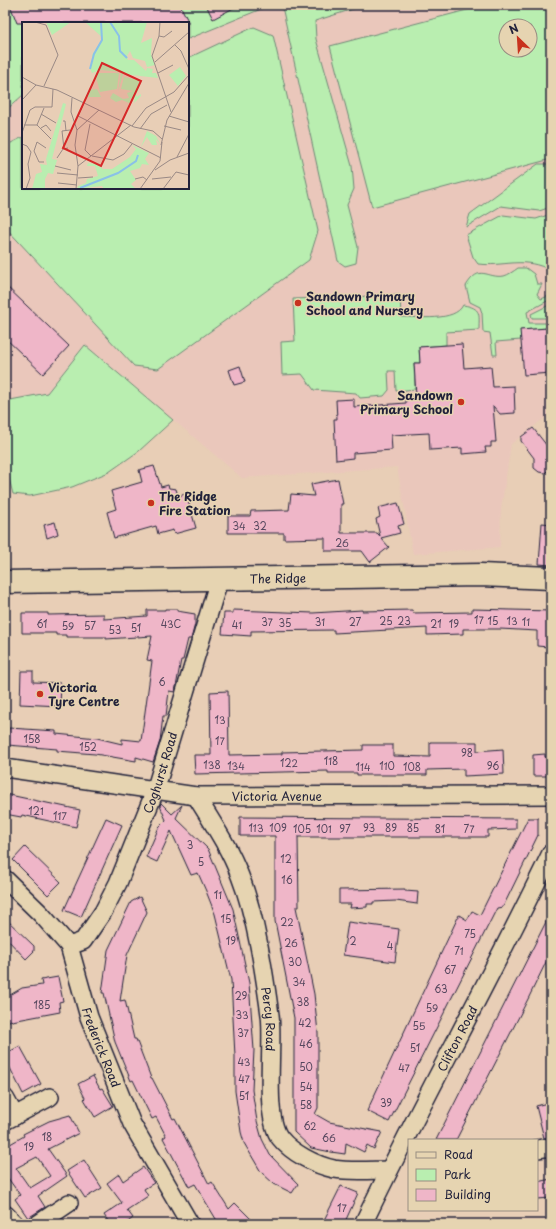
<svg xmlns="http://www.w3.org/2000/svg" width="556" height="1229" font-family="'Playpen Sans',sans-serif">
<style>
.built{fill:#eac7bb;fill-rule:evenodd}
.green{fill:#b9eeb0;stroke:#6e8876;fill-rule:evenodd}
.building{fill:#efb6c8;stroke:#22223b;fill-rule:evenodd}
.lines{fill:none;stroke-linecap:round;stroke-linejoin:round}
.minor-casing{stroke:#22223b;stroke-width:20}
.secondary-casing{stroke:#22223b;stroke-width:25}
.minor{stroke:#e6d4b1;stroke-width:17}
.secondary{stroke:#e6d4b1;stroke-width:22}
.poi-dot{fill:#c8321e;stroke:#e6d4b1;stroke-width:1.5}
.labels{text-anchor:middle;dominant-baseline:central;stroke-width:3;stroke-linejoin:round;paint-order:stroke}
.number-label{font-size:10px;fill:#55475e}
.poi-label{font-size:12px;font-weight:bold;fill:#22223b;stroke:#e6d4b1;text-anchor:start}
.street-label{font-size:12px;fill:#22223b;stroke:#e6d4b1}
.inset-river{fill:none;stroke:#8ac1e8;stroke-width:2}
.inset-road{fill:none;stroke:#998985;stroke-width:1}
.view{fill:#d62828;fill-opacity:0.15;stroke:#d62828;stroke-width:2}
.inset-edge{fill:none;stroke:#22223b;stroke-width:2}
</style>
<rect width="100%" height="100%" fill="#e8ceb6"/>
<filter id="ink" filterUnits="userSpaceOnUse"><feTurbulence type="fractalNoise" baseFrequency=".025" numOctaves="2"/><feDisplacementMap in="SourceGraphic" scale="8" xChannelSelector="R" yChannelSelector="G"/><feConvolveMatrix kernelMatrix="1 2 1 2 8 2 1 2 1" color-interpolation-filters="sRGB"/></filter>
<g filter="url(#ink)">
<!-- built -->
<path class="built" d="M271,5H276L299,25L366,5H551V413L511,444L501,509L500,547L413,554L397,467L242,478L85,345L47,393L5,401V111L23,95V188H188V39ZM506,26H530V50H506Z"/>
<!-- green -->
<g class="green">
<polygon points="5,5 271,5 188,39 188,23 23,23 23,95 5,111"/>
<polygon points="276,5 366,5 315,21 316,39 352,166 354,189 347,205 358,247 356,263 345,266 338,261 283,11"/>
<path d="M486,5H548L551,16V159L372,207L330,46ZM506,26H530V50H506Z"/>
<polygon points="254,27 273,35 318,231 309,260 158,369 134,366 5,227 5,146 23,137 23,188 188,188 188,58"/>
<polygon points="538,164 551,164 551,207 539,211 501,206 466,227 470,214"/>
<path d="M551,214V264L546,268C520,257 504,267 478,264L473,257L466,235L503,215L536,219Z"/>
<path d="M518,268H526L534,274L537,284H542L537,294L541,299L551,295V299L527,312L529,323H551V333H549L548,328L521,330V340L496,342L497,355H493L490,333L483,332L482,313L480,307L470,302L466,286C480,263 487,279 504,276C508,275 514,271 518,268Z"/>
<path d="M400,295L401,317C418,317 455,322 463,305C482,308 479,314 479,330L446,332V345L419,347L420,363H414L415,389L396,391L395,371H388L389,390L384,396L360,398L356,393L314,390L302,374L282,375L281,342L295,341L293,299Z"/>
<polygon points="551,304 551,318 532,318 531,314"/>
<polygon points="85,345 173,420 139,451 109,472 72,487 30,496 13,494 5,463 5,401 47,393"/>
</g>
<!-- building -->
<g class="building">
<polygon points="10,5 180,5 189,23 17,23"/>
<polygon points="206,5 239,5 213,19"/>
<polygon points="5,285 69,346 43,374 5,338"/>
<polygon points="548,328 551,373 524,375 520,330"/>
<polygon points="462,344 464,368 491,366 493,387 514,386 515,413 500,414 493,406 496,442 491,442 491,447 485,447 486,452 462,454 462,448 430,450 429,433 391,435 392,450 353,453 353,458 336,460 334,419 337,419 336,400 354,399 354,407 406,403 406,397 416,396 414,363 420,363 419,347"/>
<polygon points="240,366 245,382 234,385 229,370"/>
<polygon points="533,428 551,451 550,468 545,473 539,472 534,468 534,458 521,441 521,437"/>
<polygon points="154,466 161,487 168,485 169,488 176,489 178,496 186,494 196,528 174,534 173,530 158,534 156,526 114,538 107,512 116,509 111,491 142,482 139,470"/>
<polygon points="338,479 343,504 341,504 341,533 377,533 380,536 376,519 380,517 378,508 398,503 404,524 398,526 400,533 381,538 389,547 370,562 362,551 325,551 325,538 284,539 284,533 228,533 228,516 250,516 251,511 289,510 291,494 314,496 311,484"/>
<polygon points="55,522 58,534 47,538 44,525"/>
<polygon points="542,523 551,524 551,565 539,564"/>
<polygon points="165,609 177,609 177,611 195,614 195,624 191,639 188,639 183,660 181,660 175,692 169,691 166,716 163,716 160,741 153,762 136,757 136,761 95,754 57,751 57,749 7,745 9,728 56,731 56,734 97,738 122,744 122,739 141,741 152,661 147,660 152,636 106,639 106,637 66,637 66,635 56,635 56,633 22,633 22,613 48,613 48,615 104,614 104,619 147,616 147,610 165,610"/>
<polygon points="472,609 551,611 551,644 548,644 548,647 537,646 537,631 500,629 463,629 463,634 427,635 427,628 334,633 334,630 251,631 251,636 222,634 224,613 233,613 233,610 313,613 362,610 362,611 412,610 413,613 472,612"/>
<polygon points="21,671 33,671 33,682 61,683 60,706 20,704"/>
<polygon points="228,691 229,755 282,754 282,752 363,750 363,745 393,745 393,756 430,757 430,742 477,742 477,751 503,749 504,774 464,776 464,769 427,770 427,775 357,775 357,773 328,773 328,771 195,774 194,755 211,755 210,692"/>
<polygon points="545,754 545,757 551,757 551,776 533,776 533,755"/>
<polygon points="5,794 80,810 76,827 22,815 21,817 5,814"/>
<polygon points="161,803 172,814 182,805 176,818 208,849 233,909 249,983 254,1050 252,1090 257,1121 262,1139 270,1155 298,1184 292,1193 274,1184 261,1172 244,1143 241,1132 235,1091 235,1056 231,980 215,914 206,891 198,873 191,875 171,831 157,862 146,857 159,827 166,820 160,806"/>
<polygon points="240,817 516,819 516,829 488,830 488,837 298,837 299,907 296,907 314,994 318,1033 318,1108 315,1114 329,1122 382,1132 374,1149 367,1145 364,1152 346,1143 345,1154 331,1152 311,1148 294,1132 294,1018 275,921 275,836 240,836"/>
<polygon points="106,818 122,825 81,917 64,910"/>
<polygon points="528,818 538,818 538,835 503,907 497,908 389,1122 367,1111 459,915 467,920 472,911 480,915"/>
<polygon points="25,847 61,882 48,895 13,860"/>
<polygon points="405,889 405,891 418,892 417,904 396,901 373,902 373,904 367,904 367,907 350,908 351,904 339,904 339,890"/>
<polygon points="140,897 147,912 127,955 120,1001 125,1000 134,1039 136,1039 151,1078 152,1078 173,1119 175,1118 209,1184 212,1182 229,1209 235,1203 256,1224 219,1224 195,1184 189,1187 163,1138 166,1136 156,1117 152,1119 133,1080 131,1081 115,1042 104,993 102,993 108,950 131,902"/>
<polygon points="551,912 551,952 528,999 456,1140 436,1140"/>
<polygon points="5,918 34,946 34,951 26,959 5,937"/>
<polygon points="348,922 399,929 395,962 343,955"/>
<polygon points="58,977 63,1001 59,1002 60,1012 12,1021 11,1020 5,1023 5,998 22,988 42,985 41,980"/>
<polygon points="20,1046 41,1084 23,1094 5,1058 5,1054"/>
<polygon points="93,1076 100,1089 102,1088 113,1106 95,1117 84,1099 85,1098 78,1084"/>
<polygon points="551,1102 551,1137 544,1138 536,1106"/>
<path d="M70,1115L79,1133L48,1149L67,1176L38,1196L45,1207L28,1218L15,1199L20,1195L5,1174V1147L24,1136L23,1134L49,1121ZM37,1157L50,1176L30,1188L16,1168Z"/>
<polygon points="84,1160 102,1188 85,1198 67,1171"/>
<polygon points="143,1167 154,1183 144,1189 148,1196 127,1210 133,1218 125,1224 110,1224 104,1215 122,1203 107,1183 119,1174 123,1181"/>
<polygon points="551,1179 551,1198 537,1199 537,1182"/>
<polygon points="341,1186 358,1193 344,1224 322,1224"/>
</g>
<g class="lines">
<!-- minor casing -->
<g class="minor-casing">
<g id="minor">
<path id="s1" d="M5,768L196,796L551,795"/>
<path id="s2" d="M196,796C212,822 229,847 240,876C256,917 264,971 270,1015C274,1044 263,1116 280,1138C292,1153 315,1165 334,1169C350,1172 373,1170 389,1170"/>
<path id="s3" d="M5,879L41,914L69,946L89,1017L132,1124L190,1224"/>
<path id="s4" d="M69,946L83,941L103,912L118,883L155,791L219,580"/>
<polyline points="5,1098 15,1116"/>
<polyline points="5,1121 50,1097"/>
<polyline points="537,1149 551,1147"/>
<polyline points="5,1214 15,1224"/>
<polyline points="38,1224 69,1203"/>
<path id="s5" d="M363,1224C423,1099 491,978 551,853"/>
</g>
</g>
<!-- secondary casing -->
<g class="secondary-casing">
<g id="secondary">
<path id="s6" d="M5,582L481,575L551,578"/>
</g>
</g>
<!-- minor -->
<use href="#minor" class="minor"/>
<!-- secondary -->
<use href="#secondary" class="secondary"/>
</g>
</g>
<!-- markers -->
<g class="poi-dot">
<circle cx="298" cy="303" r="4"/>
<circle cx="461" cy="402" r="4"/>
<circle cx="151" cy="503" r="4"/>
<circle cx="40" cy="694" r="4"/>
</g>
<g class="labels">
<!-- number labels -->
<g class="number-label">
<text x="239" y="525">34</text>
<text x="260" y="525">32</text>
<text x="342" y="542">26</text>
<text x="479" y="619">17</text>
<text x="386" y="620">25</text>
<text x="404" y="620">23</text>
<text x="493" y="620">15</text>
<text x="512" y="620">13</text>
<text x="267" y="621">37</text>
<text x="320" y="621">31</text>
<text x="355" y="621">27</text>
<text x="526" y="621">11</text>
<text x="285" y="622">35</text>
<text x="42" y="623">61</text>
<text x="171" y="623">43C</text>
<text x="436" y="623">21</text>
<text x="454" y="623">19</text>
<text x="237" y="624">41</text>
<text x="68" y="625">59</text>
<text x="90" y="625">57</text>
<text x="136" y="627">51</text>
<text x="115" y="629">53</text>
<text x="162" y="681">6</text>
<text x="220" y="719">13</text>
<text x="32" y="738">158</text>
<text x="220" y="740">17</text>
<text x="88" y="746">152</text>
<text x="467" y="752">98</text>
<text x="331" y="760">118</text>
<text x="289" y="762">122</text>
<text x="212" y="764">138</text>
<text x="236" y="765">134</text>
<text x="387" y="765">110</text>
<text x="493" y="765">96</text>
<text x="363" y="766">114</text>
<text x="412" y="766">108</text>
<text x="36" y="810">121</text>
<text x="60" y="815">117</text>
<text x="256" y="827">113</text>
<text x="278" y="827">109</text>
<text x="369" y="827">93</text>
<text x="391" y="827">89</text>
<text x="413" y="827">85</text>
<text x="302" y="828">105</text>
<text x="324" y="828">101</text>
<text x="345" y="828">97</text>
<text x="440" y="828">81</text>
<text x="469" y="828">77</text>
<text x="190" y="844">3</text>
<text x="286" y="858">12</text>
<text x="201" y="861">5</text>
<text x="287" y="879">16</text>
<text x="218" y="894">11</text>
<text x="226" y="918">15</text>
<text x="287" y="921">22</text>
<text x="470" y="933">75</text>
<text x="231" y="940">19</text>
<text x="353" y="940">2</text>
<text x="291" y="942">26</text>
<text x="390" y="945">4</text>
<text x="459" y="950">71</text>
<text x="295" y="961">30</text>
<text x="450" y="969">67</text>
<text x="299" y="981">34</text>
<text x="441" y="988">63</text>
<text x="241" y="995">29</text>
<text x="303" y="1001">38</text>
<text x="42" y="1004">185</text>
<text x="432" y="1007">59</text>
<text x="242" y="1014">33</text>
<text x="305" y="1022">42</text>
<text x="419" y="1025">55</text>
<text x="243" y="1032">37</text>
<text x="306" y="1043">46</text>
<text x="415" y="1047">51</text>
<text x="244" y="1061">43</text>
<text x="306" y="1066">50</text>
<text x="404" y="1067">47</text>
<text x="244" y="1078">47</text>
<text x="306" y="1086">54</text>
<text x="244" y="1095">51</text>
<text x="386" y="1102">39</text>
<text x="306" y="1104">58</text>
<text x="310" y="1125">62</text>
<text x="47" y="1136">18</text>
<text x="329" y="1137">66</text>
<text x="29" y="1146">19</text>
<text x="342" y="1207">17</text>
</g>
<!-- poi labels -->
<g class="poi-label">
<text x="306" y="296">Sandown Primary<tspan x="306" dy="14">School and Nursery</tspan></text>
<text x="453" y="395" text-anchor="end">Sandown<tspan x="453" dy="14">Primary School</tspan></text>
<text x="159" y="496">The Ridge<tspan x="159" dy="14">Fire Station</tspan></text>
<text x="48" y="687">Victoria<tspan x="48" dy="14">Tyre Centre</tspan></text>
</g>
<!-- street labels -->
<g class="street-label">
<text stroke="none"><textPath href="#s6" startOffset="273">The Ridge</textPath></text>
<text stroke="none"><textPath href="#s4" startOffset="201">Coghurst Road</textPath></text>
<text stroke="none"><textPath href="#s1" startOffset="274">Victoria Avenue</textPath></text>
<text stroke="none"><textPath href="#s2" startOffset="238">Percy Road</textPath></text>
<text stroke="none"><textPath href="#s5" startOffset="208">Clifton Road</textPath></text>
<text stroke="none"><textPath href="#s3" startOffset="199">Frederick Road</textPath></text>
</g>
</g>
<!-- overview -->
<g transform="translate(22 22)">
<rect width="167" height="167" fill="#e8ceb6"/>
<path d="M24,0H49L30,13ZM63,0H125L119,21L130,16L129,32L133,43L125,45L123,39L111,36L108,29L105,34L106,38H112L124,49L125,46L131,47L130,51H134L136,56L101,52L96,70L99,50L79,48L70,51L68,46L72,37L70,33L81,16ZM158,45L164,54L156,64L147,53ZM73,51H97L95,67L78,70ZM102,55L118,58L116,70H113L115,75L119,72V74L112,81L113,76H108L109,82L100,78L94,80L88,76L91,71L101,77L107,76L105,71L111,69L99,67ZM75,67L79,75H65L67,68ZM41,81L44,82L30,137L35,138L31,152L26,151L23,157V167H10L14,152L20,150L18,142L25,143L24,137ZM125,109L134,114L138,122L134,117L135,123H130L125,115L119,125ZM110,123L127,131L123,137L127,143L120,142L118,146L108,149L114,158L109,162L114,167H82L80,164L55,167L56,164L64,161L65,157L76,154L73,144H65L66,141L74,142L81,147H90L108,135L114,127Z" fill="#b9eeb0"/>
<path class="inset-river" d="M88,0L97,14L98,29L105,36M68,47L72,32L80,18L79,0M58,166L96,151L114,139L116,133"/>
<path class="inset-road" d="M13,0L24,3L36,33L22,64M138,0L137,14L130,34L149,90M137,14L142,15L150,9M153,23L159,29L167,47M133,40L167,10M136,51L151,43M0,55L14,63L35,68L112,105L131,109L140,117M50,76L49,90L55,108L53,123L56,144L54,167M0,78L14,63M62,81L56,94L139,136M19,92L34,101M147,94L167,100M41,99H43L44,109M68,102L63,128L69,134M2,103H15L22,86M15,103L29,117M110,104L124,86L152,70L167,53M142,104L159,108M19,106L24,103L29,109M118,107L129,92L145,83M55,108L77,88M0,111L8,88L13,85H30L31,67M0,122L5,124L9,130L6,142L8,156L4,167M139,123L145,98L167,61M42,127L40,109L48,108M12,129L15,120L24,126M12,129L17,140H22M70,134L91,138L102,132L110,122M155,135L167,112M35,136L41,127L46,126M33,144L49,148M56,144L109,103M133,148L148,138L167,131M35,151L56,153M56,156L71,155M113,157L121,155L125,158M130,157L149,155M36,161L55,163M118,167L138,139L140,120M141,167L154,150L167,153"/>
<path class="view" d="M80,41L119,59L79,144L41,126Z"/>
<rect width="167" height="167" class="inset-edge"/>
</g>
<!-- margin -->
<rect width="556" height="1229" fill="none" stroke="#e6d4b1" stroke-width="20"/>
<rect x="10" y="10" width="536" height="1209" fill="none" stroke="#22223b" stroke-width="1.5" filter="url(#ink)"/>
<!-- legend -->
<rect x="408" y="1139" width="130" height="72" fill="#e6d4b1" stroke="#988d82"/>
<rect x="416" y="1152" width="20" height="6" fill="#e6d4b1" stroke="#988d82"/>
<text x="444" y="1159" font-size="12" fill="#22223b">Road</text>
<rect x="416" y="1169" width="20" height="12" fill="#b9eeb0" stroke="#988d82"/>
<text x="444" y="1179" font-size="12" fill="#22223b">Park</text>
<rect x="416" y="1189" width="20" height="12" fill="#efb6c8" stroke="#988d82"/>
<text x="444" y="1199" font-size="12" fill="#22223b">Building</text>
<!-- north arrow -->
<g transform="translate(518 38) rotate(335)"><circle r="19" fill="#e6d4b1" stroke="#988d82"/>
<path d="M0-3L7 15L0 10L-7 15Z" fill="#c8321e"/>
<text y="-6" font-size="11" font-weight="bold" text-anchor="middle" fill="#22223b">N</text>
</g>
</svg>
